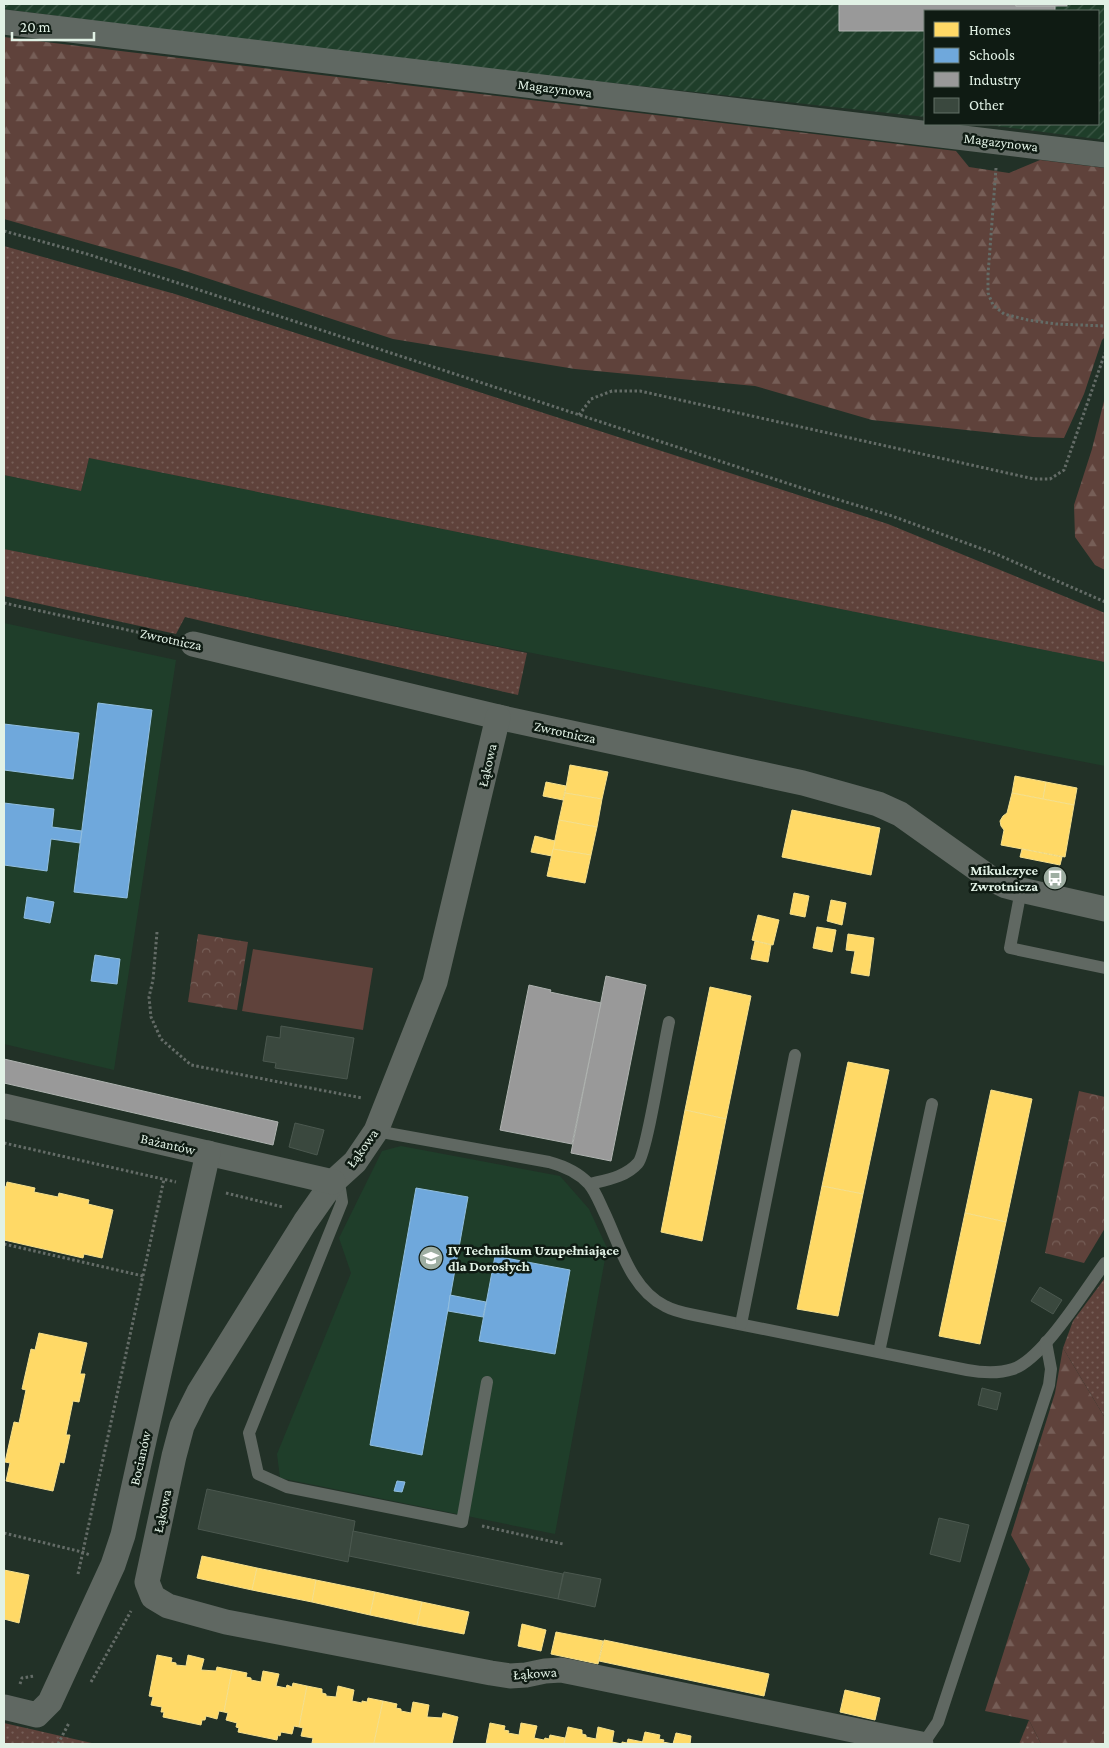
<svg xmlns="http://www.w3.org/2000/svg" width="1109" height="1748" font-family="'Crimson Pro',serif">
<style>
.built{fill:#1f3e2a}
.industrial{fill:url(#industrial-furrows)}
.grass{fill:url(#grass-dots)}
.forest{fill:url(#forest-firs)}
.park{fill:url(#park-crowns)}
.pitch{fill:#5f423b}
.homes{fill:#ffd966;stroke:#f6e08c}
.schools{fill:#6fa8dc;stroke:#91bedf}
.industry{fill:#999;stroke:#afb3b0}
.building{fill:#3a483e;stroke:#4b584f}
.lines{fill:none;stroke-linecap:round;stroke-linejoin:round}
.path{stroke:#646c67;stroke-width:3;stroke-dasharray:2.5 2.5;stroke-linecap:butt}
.service{stroke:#606862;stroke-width:12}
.minor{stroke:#606862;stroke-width:25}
.labels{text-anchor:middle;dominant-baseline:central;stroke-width:5;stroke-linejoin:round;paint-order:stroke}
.street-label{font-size:14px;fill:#e1f1e5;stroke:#0f1b13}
.poi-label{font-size:14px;font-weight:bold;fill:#e1f1e5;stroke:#0f1b13;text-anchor:end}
</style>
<defs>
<pattern id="industrial-furrows" width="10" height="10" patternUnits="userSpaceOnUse" patternTransform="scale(1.25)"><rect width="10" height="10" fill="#1f3e2a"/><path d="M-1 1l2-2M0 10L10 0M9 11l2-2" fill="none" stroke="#3f5a49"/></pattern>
<pattern id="grass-dots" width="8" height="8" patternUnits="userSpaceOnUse" patternTransform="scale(1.25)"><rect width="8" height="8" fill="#5f423b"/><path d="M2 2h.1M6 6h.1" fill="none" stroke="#765e57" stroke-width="1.8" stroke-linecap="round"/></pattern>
<pattern id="forest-firs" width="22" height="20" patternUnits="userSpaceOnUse" patternTransform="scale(1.25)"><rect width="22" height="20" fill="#5f423b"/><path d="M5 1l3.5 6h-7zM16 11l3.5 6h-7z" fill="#765e57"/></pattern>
<pattern id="park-crowns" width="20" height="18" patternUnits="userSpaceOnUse" patternTransform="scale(1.25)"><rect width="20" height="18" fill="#5f423b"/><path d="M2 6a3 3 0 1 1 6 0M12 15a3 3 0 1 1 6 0" fill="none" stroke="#765e57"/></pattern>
</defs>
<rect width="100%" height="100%" fill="#223127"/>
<!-- built -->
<g class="built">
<polygon points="89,458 1105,662 1105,766 4,549 4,475 81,491"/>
<polygon points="4,623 176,660 114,1070 4,1044"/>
<polygon points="401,1146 560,1176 589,1209 607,1248 555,1534 280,1478 277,1454 351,1273 339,1238 382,1151"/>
</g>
<!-- industrial -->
<polygon class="industrial" points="4,4 1105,4 1105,140 980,124 1098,124 1098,11 925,11 925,117 403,60 4,9"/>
<!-- grass -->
<g class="grass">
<polygon points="4,246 175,294 888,524 1105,613 1105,662 89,458 81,491 4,475"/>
<polygon points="4,549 527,653 518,695 185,617 176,634 4,596"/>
<polygon points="1105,1278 1105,1418 1063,1348 1073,1321"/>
<polygon points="1029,1720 1041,1744 1019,1744"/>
<polygon points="4,1723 96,1744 4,1744"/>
</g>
<!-- forest -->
<g class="forest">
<polygon points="4,37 956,151 969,167 1009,173 1040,160 1105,168 1105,337 1102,340 1084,394 1064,438 1033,437 872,420 755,386 575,369 393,339 176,268 4,219"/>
<polygon points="1105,397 1105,570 1095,565 1075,537 1074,505 1092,449"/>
<polygon points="1063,1348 1105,1418 1105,1744 1041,1744 1029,1720 985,1711 1030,1569 1011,1535 1055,1393"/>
</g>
<!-- park -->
<g class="park">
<polygon points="198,934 248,942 237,1010 188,1002"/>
<polygon points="1079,1091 1105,1097 1105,1228 1084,1263 1045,1253"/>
</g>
<!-- pitch -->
<polygon class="pitch" points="253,949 373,968 363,1030 242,1011"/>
<!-- homes -->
<g class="homes">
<polygon points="570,765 608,772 602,799 565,793"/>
<polygon points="1015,776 1046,782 1043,799 1012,793"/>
<polygon points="546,782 566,786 563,800 543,796"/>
<polygon points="1046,782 1077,788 1074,805 1043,799"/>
<polygon points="565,793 602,799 597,827 559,820"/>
<polygon points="1012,793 1074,805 1065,857 1001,845 1004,830 1001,826 1000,821 1003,816 1007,813"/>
<polygon points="792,810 880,828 871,875 782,857"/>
<polygon points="559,820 597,827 591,855 553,849"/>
<polygon points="535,836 555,841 552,856 531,852"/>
<polygon points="553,849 591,855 585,883 547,876"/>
<polygon points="1022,849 1062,857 1060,865 1020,857"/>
<polygon points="794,893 809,896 805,917 790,914"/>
<polygon points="831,900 846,903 842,925 827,921"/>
<polygon points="758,915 779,920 773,945 752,940"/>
<polygon points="817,927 836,930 832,952 813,948"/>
<polygon points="848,934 874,938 869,976 851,973 855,951 846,950"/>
<polygon points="755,941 771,945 768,962 751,959"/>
<polygon points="710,987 751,996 726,1119 685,1110"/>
<polygon points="848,1062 889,1070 863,1194 822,1186"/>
<polygon points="991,1090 1032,1099 1006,1222 965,1213"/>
<polygon points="685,1110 726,1119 702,1241 661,1232"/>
<polygon points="7,1182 35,1188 34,1192 58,1197 59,1193 89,1200 88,1204 113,1210 102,1258 84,1254 83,1258 4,1240 4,1186 6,1187"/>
<polygon points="822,1186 863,1194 838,1316 797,1309"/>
<polygon points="965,1213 1006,1222 980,1344 939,1336"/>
<polygon points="39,1333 87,1343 80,1374 85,1374 79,1402 73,1401 66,1435 70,1435 64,1463 60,1462 53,1491 6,1481 10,1463 5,1462 14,1422 19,1423 26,1390 22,1389 31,1349 35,1350"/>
<polygon points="202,1556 257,1568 252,1590 197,1578"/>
<polygon points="257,1568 316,1580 312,1602 252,1590"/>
<polygon points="4,1570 29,1575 19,1623 4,1619"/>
<polygon points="316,1580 375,1592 370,1615 312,1602"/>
<polygon points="375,1592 422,1602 417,1625 370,1615"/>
<polygon points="422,1602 469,1612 464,1634 417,1625"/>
<polygon points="522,1624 546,1630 541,1651 518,1646"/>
<polygon points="556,1632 603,1641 598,1664 551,1654"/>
<polygon points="604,1640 769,1674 764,1696 599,1661"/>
<polygon points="157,1655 172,1658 171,1662 176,1663 176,1665 186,1666 188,1655 204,1659 201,1670 216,1671 217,1667 232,1670 224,1712 219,1711 217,1719 206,1716 205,1720 202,1720 201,1725 163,1717 164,1712 161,1712 162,1707 151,1705 153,1697 149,1696"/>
<polygon points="232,1670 247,1673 246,1677 251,1678 251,1680 261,1682 263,1671 279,1674 276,1686 286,1688 287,1685 292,1687 293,1683 307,1686 299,1727 294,1726 292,1734 281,1732 280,1736 278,1735 277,1740 238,1732 239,1728 236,1727 237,1723 226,1720 228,1713 224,1712"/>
<polygon points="307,1686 322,1689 322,1693 326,1694 326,1696 336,1697 338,1686 354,1690 352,1701 362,1703 362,1701 367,1702 368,1698 383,1701 374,1743 314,1744 312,1743 313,1738 301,1736 303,1728 299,1727"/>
<polygon points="845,1690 880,1698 875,1720 840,1712"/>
<polygon points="383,1701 397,1704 396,1708 401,1709 401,1711 411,1713 413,1702 429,1705 427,1717 442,1718 443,1713 458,1717 452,1744 374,1743"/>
<polygon points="490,1723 505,1726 504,1730 509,1731 508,1733 519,1735 521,1723 537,1726 534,1738 544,1740 545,1738 549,1739 550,1735 565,1738 564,1744 486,1744"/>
<polygon points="568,1727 582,1730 582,1734 586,1735 586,1737 596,1739 598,1727 614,1731 612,1742 622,1744 564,1744"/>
<polygon points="645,1732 660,1735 659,1739 664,1740 663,1742 673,1744 676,1733 691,1736 690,1744 642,1744"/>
<polygon points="628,1739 643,1742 642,1744 622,1744 622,1742 627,1743"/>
</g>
<!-- schools -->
<g class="schools">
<polygon points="98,703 152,710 127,898 74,892"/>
<polygon points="4,724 79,733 73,779 4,770"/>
<polygon points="4,803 54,809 52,827 82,831 80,843 51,839 47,871 4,865"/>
<polygon points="27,897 54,902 50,923 24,918"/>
<polygon points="95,955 120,959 117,984 91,981"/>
<polygon points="416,1188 468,1197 422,1455 370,1445"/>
<polygon points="495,1256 570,1270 555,1354 479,1341"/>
<polygon points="450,1295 486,1302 483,1317 448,1311"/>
<polygon points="397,1481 405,1482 402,1492 394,1491"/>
</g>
<!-- industry -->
<g class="industry">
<polygon points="839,4 1016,4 1016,6 1055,6 1055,11 925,11 925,31 839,31"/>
<rect x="1016" y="4" width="51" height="2"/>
<polygon points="606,976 646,985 611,1161 571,1153"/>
<polygon points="529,985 551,990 550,992 601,1003 572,1144 500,1130"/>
<polygon points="4,1059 278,1122 273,1145 4,1083"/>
</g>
<!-- building -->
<g class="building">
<polygon points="281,1026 354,1038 347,1079 275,1068 276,1063 263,1061 267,1036 280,1038"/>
<polygon points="295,1123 324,1130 317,1155 289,1147"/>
<polygon points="1040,1287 1062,1300 1053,1314 1031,1301"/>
<polygon points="982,1388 1001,1393 997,1410 978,1405"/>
<polygon points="207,1489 355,1521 348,1562 198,1529"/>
<polygon points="939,1518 969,1525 960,1562 930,1554"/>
<polygon points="353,1531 563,1574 558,1599 349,1556"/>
<polygon points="564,1572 601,1579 595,1607 558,1599"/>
</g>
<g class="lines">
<!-- path -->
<g class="path">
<polyline points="996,168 988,275 988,293 993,305 1004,314 1028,320 1056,324 1105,326"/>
<polyline points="4,231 87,254 175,282 823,495 892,516 996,554 1105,602"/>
<polyline points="579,415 591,399 612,391 640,391 1034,479 1050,479 1064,470 1105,353"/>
<polyline points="4,603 169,639"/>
<polyline points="157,932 153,980 149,997 151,1017 161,1039 191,1065 362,1098"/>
<polyline points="4,1143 176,1182"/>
<polyline points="226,1193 283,1207"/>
<polyline points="4,1244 143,1276"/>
<polyline points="482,1526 563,1544"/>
<polyline points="4,1533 82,1552 90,1555"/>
<polyline points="78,1574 164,1179"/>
<polyline points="91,1682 131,1611"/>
<polyline points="20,1684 22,1678 34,1676"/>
<polyline points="58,1744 69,1723"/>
</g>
<!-- service -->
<g class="service">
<polyline points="1021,890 1010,948 1105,968"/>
<path d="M376,1131L549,1162C564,1166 578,1172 589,1184C596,1192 600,1204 605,1214C620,1246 631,1289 665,1306C674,1311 684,1313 694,1315L967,1370C983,1373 998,1374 1013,1369C1043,1359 1085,1290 1105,1263"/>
<polyline points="333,1182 340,1189 342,1202 249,1433 258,1474 287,1487 462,1522 487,1382"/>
<path d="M590,1184C606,1180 626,1177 638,1163C647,1153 664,1043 669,1022"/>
<polyline points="741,1324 795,1055"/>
<polyline points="879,1352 932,1104"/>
<polyline points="923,1744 938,1722 1049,1385 1051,1369 1046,1342"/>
</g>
<!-- minor -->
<g class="minor">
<polyline points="4,22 1105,155"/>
<polyline points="193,644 498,717 803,783 878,804 900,814 990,878 1006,886 1021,890 1105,909"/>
<polyline points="498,717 435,982 376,1131 355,1162 333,1182 305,1222 199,1392 182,1426 174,1456 147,1582 153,1597 168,1606 226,1622 491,1673 510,1676 526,1675 545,1671 561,1670 576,1673 921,1744"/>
<polyline points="4,1106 333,1182"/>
<polyline points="4,1707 37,1715 50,1702 113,1565 123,1535 208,1153"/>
</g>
</g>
<!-- icons -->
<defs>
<g id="bus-disc" transform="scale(1.25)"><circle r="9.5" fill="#9eaea2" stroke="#0f1b13"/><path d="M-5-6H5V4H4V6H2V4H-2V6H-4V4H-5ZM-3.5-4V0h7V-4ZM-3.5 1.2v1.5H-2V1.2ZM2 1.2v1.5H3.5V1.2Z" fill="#fff"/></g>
<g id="school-disc" transform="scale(1.25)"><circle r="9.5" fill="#9eaea2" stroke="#0f1b13"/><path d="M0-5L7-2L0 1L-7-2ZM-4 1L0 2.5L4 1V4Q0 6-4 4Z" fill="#fff"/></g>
</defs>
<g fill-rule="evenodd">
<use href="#bus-disc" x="1055" y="878"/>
<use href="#school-disc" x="431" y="1258"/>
</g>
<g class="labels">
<!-- street labels -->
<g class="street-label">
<text transform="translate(555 88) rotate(7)">Magazynowa</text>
<text transform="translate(1001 142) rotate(7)">Magazynowa</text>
<text transform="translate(171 639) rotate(12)">Zwrotnicza</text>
<text transform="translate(565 732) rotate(12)">Zwrotnicza</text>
<text transform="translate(487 765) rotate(-77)">Łąkowa</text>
<text transform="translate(168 1144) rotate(13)">Bażantów</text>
<text transform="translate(362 1148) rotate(-54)">Łąkowa</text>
<text transform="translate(140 1458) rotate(-77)">Bocianów</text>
<text transform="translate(162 1511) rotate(-78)">Łąkowa</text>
<text transform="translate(535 1673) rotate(-4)">Łąkowa</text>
</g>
<!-- poi labels -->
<g class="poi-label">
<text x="1038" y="870">Mikulczyce<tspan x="1038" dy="16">Zwrotnicza</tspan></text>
<text x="448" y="1250" text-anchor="start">IV Technikum Uzupełniające<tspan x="448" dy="16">dla Dorosłych</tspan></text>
</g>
</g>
<!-- border -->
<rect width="1109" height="1748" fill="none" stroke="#e1f1e5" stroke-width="10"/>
<!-- legend -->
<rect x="924" y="10" width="175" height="115" fill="#0f1b13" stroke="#637167"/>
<rect x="934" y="22" width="25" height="15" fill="#ffd966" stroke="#637167"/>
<text x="969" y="35" font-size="15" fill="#e1f1e5">Homes</text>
<rect x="934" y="48" width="25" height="15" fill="#6fa8dc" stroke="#637167"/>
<text x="969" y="60" font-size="15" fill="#e1f1e5">Schools</text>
<rect x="934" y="72" width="25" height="15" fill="#999999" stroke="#637167"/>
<text x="969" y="85" font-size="15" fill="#e1f1e5">Industry</text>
<rect x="934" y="98" width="25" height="15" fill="#3a483e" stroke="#637167"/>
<text x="969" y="110" font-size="15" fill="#e1f1e5">Other</text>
<!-- scale -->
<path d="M12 32v8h82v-8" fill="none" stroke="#e1f1e5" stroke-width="2.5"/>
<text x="20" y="32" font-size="15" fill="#e1f1e5" stroke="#0f1b13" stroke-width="4" paint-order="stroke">20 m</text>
</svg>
